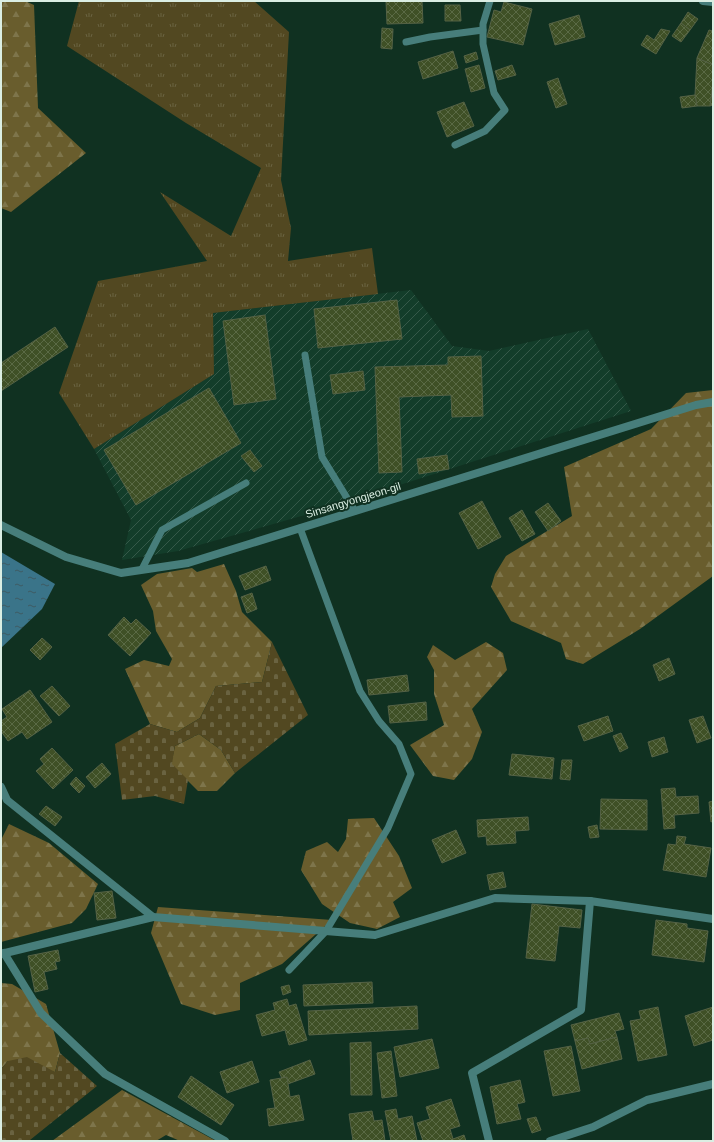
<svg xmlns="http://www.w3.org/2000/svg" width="714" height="1142" font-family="Helvetica,sans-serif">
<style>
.industrial{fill:url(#industrial-furrows)}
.grass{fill:url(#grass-tufts)}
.forest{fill:url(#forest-firs)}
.cemetery{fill:url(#cemetery-stones)}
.water{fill:url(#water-ripples)}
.building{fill:url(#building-cross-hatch);stroke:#556245}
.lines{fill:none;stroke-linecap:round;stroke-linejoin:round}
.lane{stroke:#477e7b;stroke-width:7}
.street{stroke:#477e7b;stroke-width:8}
.labels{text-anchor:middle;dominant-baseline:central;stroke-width:4;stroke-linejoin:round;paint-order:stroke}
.street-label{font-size:11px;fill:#dbeee3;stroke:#103121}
</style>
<defs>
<pattern id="industrial-furrows" width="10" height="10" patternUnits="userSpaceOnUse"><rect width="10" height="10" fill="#133d2a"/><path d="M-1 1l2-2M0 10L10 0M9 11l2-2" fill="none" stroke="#355949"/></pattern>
<pattern id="grass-tufts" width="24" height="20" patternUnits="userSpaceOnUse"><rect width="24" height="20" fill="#524821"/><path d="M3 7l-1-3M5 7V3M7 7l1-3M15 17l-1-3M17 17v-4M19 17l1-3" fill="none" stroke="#6a6341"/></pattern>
<pattern id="forest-firs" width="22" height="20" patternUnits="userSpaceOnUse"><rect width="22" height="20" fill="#695d2d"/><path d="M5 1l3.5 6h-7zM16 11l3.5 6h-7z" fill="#7e754b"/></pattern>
<pattern id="cemetery-stones" width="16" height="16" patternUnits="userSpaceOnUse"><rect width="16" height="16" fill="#524821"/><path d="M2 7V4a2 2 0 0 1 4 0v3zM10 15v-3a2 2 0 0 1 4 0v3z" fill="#6a6341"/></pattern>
<pattern id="water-ripples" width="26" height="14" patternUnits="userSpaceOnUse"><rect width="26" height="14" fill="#3a7489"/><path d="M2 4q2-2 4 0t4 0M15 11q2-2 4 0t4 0" fill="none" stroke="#3e5b63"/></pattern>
<pattern id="building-cross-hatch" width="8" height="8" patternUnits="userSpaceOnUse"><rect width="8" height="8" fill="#3f5026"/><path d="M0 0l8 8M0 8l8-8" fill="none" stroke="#5a6a45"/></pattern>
</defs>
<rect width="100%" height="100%" fill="#103121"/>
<!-- industrial -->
<polygon class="industrial" points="411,290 452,346 489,351 588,329 631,411 312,513 178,551 122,560 131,520 94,449 214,374 212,313"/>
<!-- grass -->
<polygon class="grass" points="79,1 254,1 289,32 281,180 291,228 288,261 372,248 378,294 213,313 214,374 94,449 59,393 98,281 207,261 160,192 231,236 261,168 186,123 67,46"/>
<!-- forest -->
<g class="forest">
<polygon points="1,1 25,1 34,5 38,108 86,153 11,212 1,208"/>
<polygon points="713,390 713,576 640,629 583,664 566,659 561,643 511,621 491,587 495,574 506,556 572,516 564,467 651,429 686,393"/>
<polygon points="224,564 236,591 242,612 272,642 262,682 216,686 200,718 177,732 150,724 125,669 144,660 169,666 172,659 156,631 153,611 141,585 157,574 192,568 197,572"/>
<polygon points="486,642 503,653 507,670 472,709 482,732 472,759 454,780 433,776 410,745 444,725 434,694 434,670 427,657 433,645 455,660"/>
<polygon points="199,734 221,750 235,773 217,791 198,791 171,764 175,746"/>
<polygon points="374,818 399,856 412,888 393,902 400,917 377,929 350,923 322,904 301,870 306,851 327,842 338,852 346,839 348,819"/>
<polygon points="9,824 49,843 98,884 86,909 72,923 1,942 1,840"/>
<polygon points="158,907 332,920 282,964 240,983 240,1010 215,1015 181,1004 151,933"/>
<polygon points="1,983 12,984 46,1004 60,1053 55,1072 8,1061 1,1069"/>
<polygon points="122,1090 216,1141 180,1141 166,1135 156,1141 52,1141"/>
</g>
<!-- cemetery -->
<g class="cemetery">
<polygon points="272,642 308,715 235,773 221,750 199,734 175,746 172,764 188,780 184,804 155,796 122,800 115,744 150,724 177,732 200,718 216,686 262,682"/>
<polygon points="60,1053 97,1086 30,1140 1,1141 1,1069 8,1061 27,1057 55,1072"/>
</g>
<!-- water -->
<polygon class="water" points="1,552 55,584 42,609 1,648"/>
<!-- building -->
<g class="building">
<polygon points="386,1 422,1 423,23 387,24"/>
<polygon points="504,2 532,9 523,45 487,37 494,10 501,12"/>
<polygon points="445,5 460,5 461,21 445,21"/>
<polygon points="688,12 698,19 690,30 681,23"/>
<polygon points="579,15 585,37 555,45 549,24"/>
<polygon points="681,23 690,30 681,42 672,36"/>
<polygon points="382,28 393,29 392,49 381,48"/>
<polygon points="661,29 670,31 656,54 641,45 647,35 654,40"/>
<polygon points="709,30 713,31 713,65 697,58"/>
<polygon points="453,51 458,68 423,79 418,62"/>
<polygon points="476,52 478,59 466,63 464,56"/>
<polygon points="697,58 713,65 713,84 710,106 697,106 695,95"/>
<polygon points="479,65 485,88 471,92 465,69"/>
<polygon points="512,65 516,75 498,80 495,71"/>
<polygon points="558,78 567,104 556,108 547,82"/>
<polygon points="713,84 713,105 710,106"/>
<polygon points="695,95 697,106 682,108 680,97"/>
<polygon points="464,102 474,126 447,137 437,112"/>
<polygon points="397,300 402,339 318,348 314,309"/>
<polygon points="265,315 276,399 234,405 223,321"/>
<polygon points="55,327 68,347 1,391 1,363"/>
<polygon points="481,356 483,416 452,417 451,395 399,397 402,472 379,473 375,367 448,365 448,357"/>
<polygon points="363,371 365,390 333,394 330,375"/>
<polygon points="209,388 241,443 136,505 104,450"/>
<polygon points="250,450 262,466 254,472 241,456"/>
<polygon points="447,455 449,469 419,474 417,459"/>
<polygon points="482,501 501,537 478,549 459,513"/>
<polygon points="548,503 561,521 548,531 535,512"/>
<polygon points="522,510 535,534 522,541 509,518"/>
<polygon points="266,566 271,580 245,590 239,576"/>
<polygon points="252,593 257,609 247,613 241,597"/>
<polygon points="124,617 131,624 136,619 151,633 130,656 108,635"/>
<polygon points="42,638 52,647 40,660 30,650"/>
<polygon points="669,658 675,674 659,681 653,665"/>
<polygon points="407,675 409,691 369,695 367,680"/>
<polygon points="52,686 70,706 59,716 40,696"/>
<polygon points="30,690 52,722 27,739 22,732 8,741 1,731 1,721 7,717 2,709"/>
<polygon points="426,702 427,720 390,723 388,706"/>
<polygon points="608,716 613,731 584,741 578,726"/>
<polygon points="703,716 711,738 697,743 689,720"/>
<polygon points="621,733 628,748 620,752 613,736"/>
<polygon points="664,737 668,752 652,757 648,742"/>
<polygon points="52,748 73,770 53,789 36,771 44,764 40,759"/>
<polygon points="512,754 554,758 552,779 509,775"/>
<polygon points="562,760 572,760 570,780 560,779"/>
<polygon points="102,763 111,774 95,788 86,777"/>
<polygon points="76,777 85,786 79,793 70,784"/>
<polygon points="675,788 676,797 698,796 699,813 674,815 675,828 664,829 661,789"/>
<polygon points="601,799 647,800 647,830 600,829"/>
<polygon points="713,801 713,821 711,822 709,802"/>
<polygon points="46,806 62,817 55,826 39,814"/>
<polygon points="528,817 529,830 515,831 516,843 487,845 486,836 478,837 477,820"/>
<polygon points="597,825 599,837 590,838 588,827"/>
<polygon points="456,830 466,853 442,863 432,840"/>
<polygon points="677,836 686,837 684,844 711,848 706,877 663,870 668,844 676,845"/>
<polygon points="503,872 506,887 490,890 487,875"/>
<polygon points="112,891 116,918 97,920 94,893"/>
<polygon points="532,904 582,910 580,928 559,926 555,961 526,958"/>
<polygon points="656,920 687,924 687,928 708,931 704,962 652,955"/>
<polygon points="58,950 60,961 55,962 57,969 44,972 48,989 35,992 28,956"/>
<polygon points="372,982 373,1003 304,1006 303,985"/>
<polygon points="289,985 291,992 283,995 281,987"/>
<polygon points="287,999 289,1006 296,1004 307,1040 289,1045 285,1030 262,1036 256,1015 275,1010 273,1003"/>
<polygon points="417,1006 418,1029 309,1035 308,1011"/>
<polygon points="658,1007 667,1055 638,1061 630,1021 641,1019 639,1011"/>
<polygon points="713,1007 713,1040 694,1046 685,1016"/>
<polygon points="619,1013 624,1029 615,1031 617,1037 590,1044 588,1038 575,1041 571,1025"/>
<polygon points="617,1037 622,1059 582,1069 575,1041 588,1038 590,1044"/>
<polygon points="432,1039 439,1068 400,1077 394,1047"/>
<polygon points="371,1042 372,1095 351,1095 350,1043"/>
<polygon points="571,1046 580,1091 553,1096 544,1051"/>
<polygon points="391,1051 397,1096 382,1098 377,1053"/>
<polygon points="310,1060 315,1074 285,1085 279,1072"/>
<polygon points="252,1061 259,1082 227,1093 220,1072"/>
<polygon points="191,1076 234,1105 221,1125 178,1097"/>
<polygon points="287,1077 290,1097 299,1095 304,1120 269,1126 267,1109 275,1108 270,1080"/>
<polygon points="520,1080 525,1102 517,1104 521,1119 497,1124 490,1087"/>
<polygon points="451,1099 460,1126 450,1129 453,1139 464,1135 466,1141 423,1141 417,1123 430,1119 426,1107"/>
<polygon points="396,1109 398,1119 412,1116 417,1141 391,1141 385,1111"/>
<polygon points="372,1111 374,1121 382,1120 385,1141 353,1141 349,1114"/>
<polygon points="536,1117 541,1130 532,1133 527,1119"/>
</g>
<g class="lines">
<!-- lane -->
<g class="lane">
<polyline points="406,42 430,37 483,30"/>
<polyline points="455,145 485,131 505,110 494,93 483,44 483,24 490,1"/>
<polyline points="305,355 322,457 355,511"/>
<polyline points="142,569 162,530 246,483"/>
<polyline points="289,970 326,931 388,828 411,774 399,744 379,721 360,691 300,528"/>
</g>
<!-- street -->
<g class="street">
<polyline points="703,1 713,2"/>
<polyline points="1,525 66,557 121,573 188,563 696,405 713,402"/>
<polyline points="1,787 7,800 153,917 375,935 495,898 590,901 713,919"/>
<polyline points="4,953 41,1013 105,1074 225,1141"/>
<polyline points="1,954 153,917"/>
<polyline points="489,1141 472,1073 581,1010 590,901"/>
<polyline points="550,1141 593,1127 647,1100 713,1084"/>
</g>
</g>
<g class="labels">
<!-- street labels -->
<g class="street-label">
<text transform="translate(353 500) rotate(-17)">Sinsangyongjeon-gil</text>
</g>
</g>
<!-- border -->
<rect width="714" height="1142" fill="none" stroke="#dbeee3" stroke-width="4"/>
</svg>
